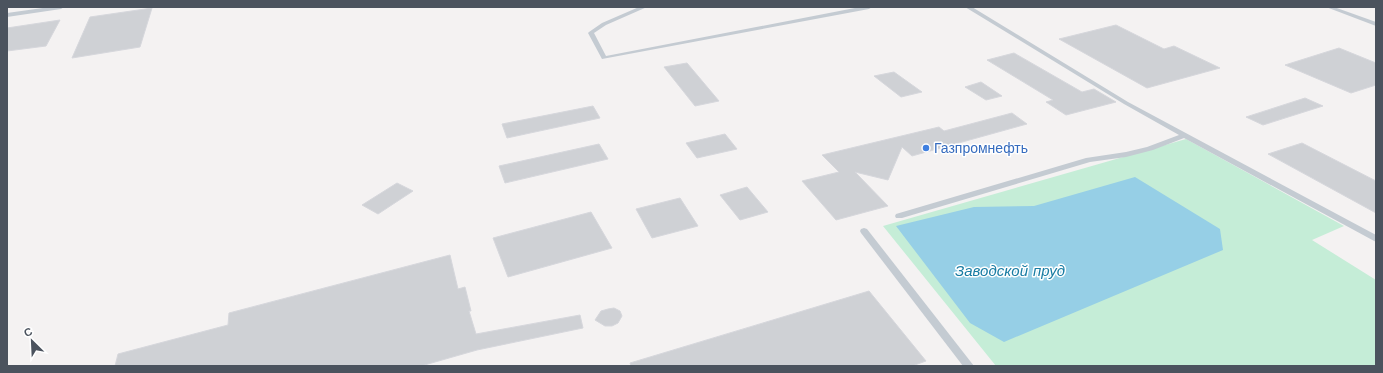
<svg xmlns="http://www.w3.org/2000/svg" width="1383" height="373" font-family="'Work Sans',sans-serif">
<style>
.green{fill:#c5edd7}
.water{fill:#96cfe6}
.building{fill:#cfd1d5;stroke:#d6d7dc}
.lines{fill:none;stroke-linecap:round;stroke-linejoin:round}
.service{fill:#c4cbd2;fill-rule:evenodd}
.shop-dot{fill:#3f7fe0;stroke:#fff;stroke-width:1.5}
.labels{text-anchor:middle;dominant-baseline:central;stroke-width:3;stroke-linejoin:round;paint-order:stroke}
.shop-label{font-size:14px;fill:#366cbe;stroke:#fff;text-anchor:start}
.water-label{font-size:15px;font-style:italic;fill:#187ca3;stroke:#fff}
</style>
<rect width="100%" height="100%" fill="#f4f2f2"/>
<!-- green -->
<polygon class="green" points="1186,139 1344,226 1312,240 1376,280 1376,366 996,366 883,226"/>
<!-- water -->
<polygon class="water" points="1135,177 1220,229 1223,250 1004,342 970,323 896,226 974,207 1034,206"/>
<!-- building -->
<g class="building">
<polygon points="152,8 140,47 72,58 90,17"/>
<polygon points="60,20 46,46 7,51 7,28"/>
<polygon points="1116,25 1164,49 1174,46 1220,68 1147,88 1059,39"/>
<polygon points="1339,48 1376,63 1376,85 1351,93 1285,65"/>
<polygon points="1014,53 1082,92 1094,89 1116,102 1066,115 1046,102 1053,100 987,60"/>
<polygon points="687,63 719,101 695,106 664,67"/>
<polygon points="894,72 922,92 901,97 874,76"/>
<polygon points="981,82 1002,96 986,100 965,87"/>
<polygon points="1305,98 1323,106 1263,125 1246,117"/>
<polygon points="593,106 600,118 507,138 502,124"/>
<polygon points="1012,113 1027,124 912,156 902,147 888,180 855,172 888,206 836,220 802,181 839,172 822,155 939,127 944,131"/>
<polygon points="725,134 737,149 697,158 686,143"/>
<polygon points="1302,143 1376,181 1376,213 1268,154"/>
<polygon points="599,144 608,159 505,183 499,166"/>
<polygon points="397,183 413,191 378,214 362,205"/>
<polygon points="747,187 768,212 740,220 720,195"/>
<polygon points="680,198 698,226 652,238 636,209"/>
<polygon points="591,212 612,248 508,277 493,238"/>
<polygon points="450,255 458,289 465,287 471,311 469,311 476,334 580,315 583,328 477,350 421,366 115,366 118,354 228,325 229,313"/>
<polygon points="869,291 926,361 912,366 631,366 630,363"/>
<polygon points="614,308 620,311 622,316 618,323 612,326 605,326 595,320 601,311 608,309"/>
</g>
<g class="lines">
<!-- service -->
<g class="service">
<polygon points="50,7 64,7 61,9 7,17 7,13"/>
<polygon points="639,7 647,7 606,25 594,33 606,56 860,7 872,7 869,9 602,59 588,33 589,32 602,23"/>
<polygon points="965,7 972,7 1128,102 1376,235 1376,242 1184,138 1153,150 1126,157 1090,162 902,218 896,218 895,216 896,214 1086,158 1126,152 1147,147 1179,135 1124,104"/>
<polygon points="1326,7 1334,7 1376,22 1376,26"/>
<polygon points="864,228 867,229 974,366 963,366 861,233 860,231 861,229"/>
</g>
</g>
<!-- markers -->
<circle class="shop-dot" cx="926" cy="148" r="4"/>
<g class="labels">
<!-- shop labels -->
<g class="shop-label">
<text x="934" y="148">Газпромнефть</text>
</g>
<!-- water labels -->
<g class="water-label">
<text x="1010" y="271">Заводской пруд</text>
</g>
</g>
<!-- border -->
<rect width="1383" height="373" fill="none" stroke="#4b535e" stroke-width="16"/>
<!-- north arrow -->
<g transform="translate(32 341) rotate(336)" stroke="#ffffff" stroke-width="3" paint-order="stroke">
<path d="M0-3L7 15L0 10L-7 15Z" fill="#4b535e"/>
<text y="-6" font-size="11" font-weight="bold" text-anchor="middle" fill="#4b535e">С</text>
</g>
</svg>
